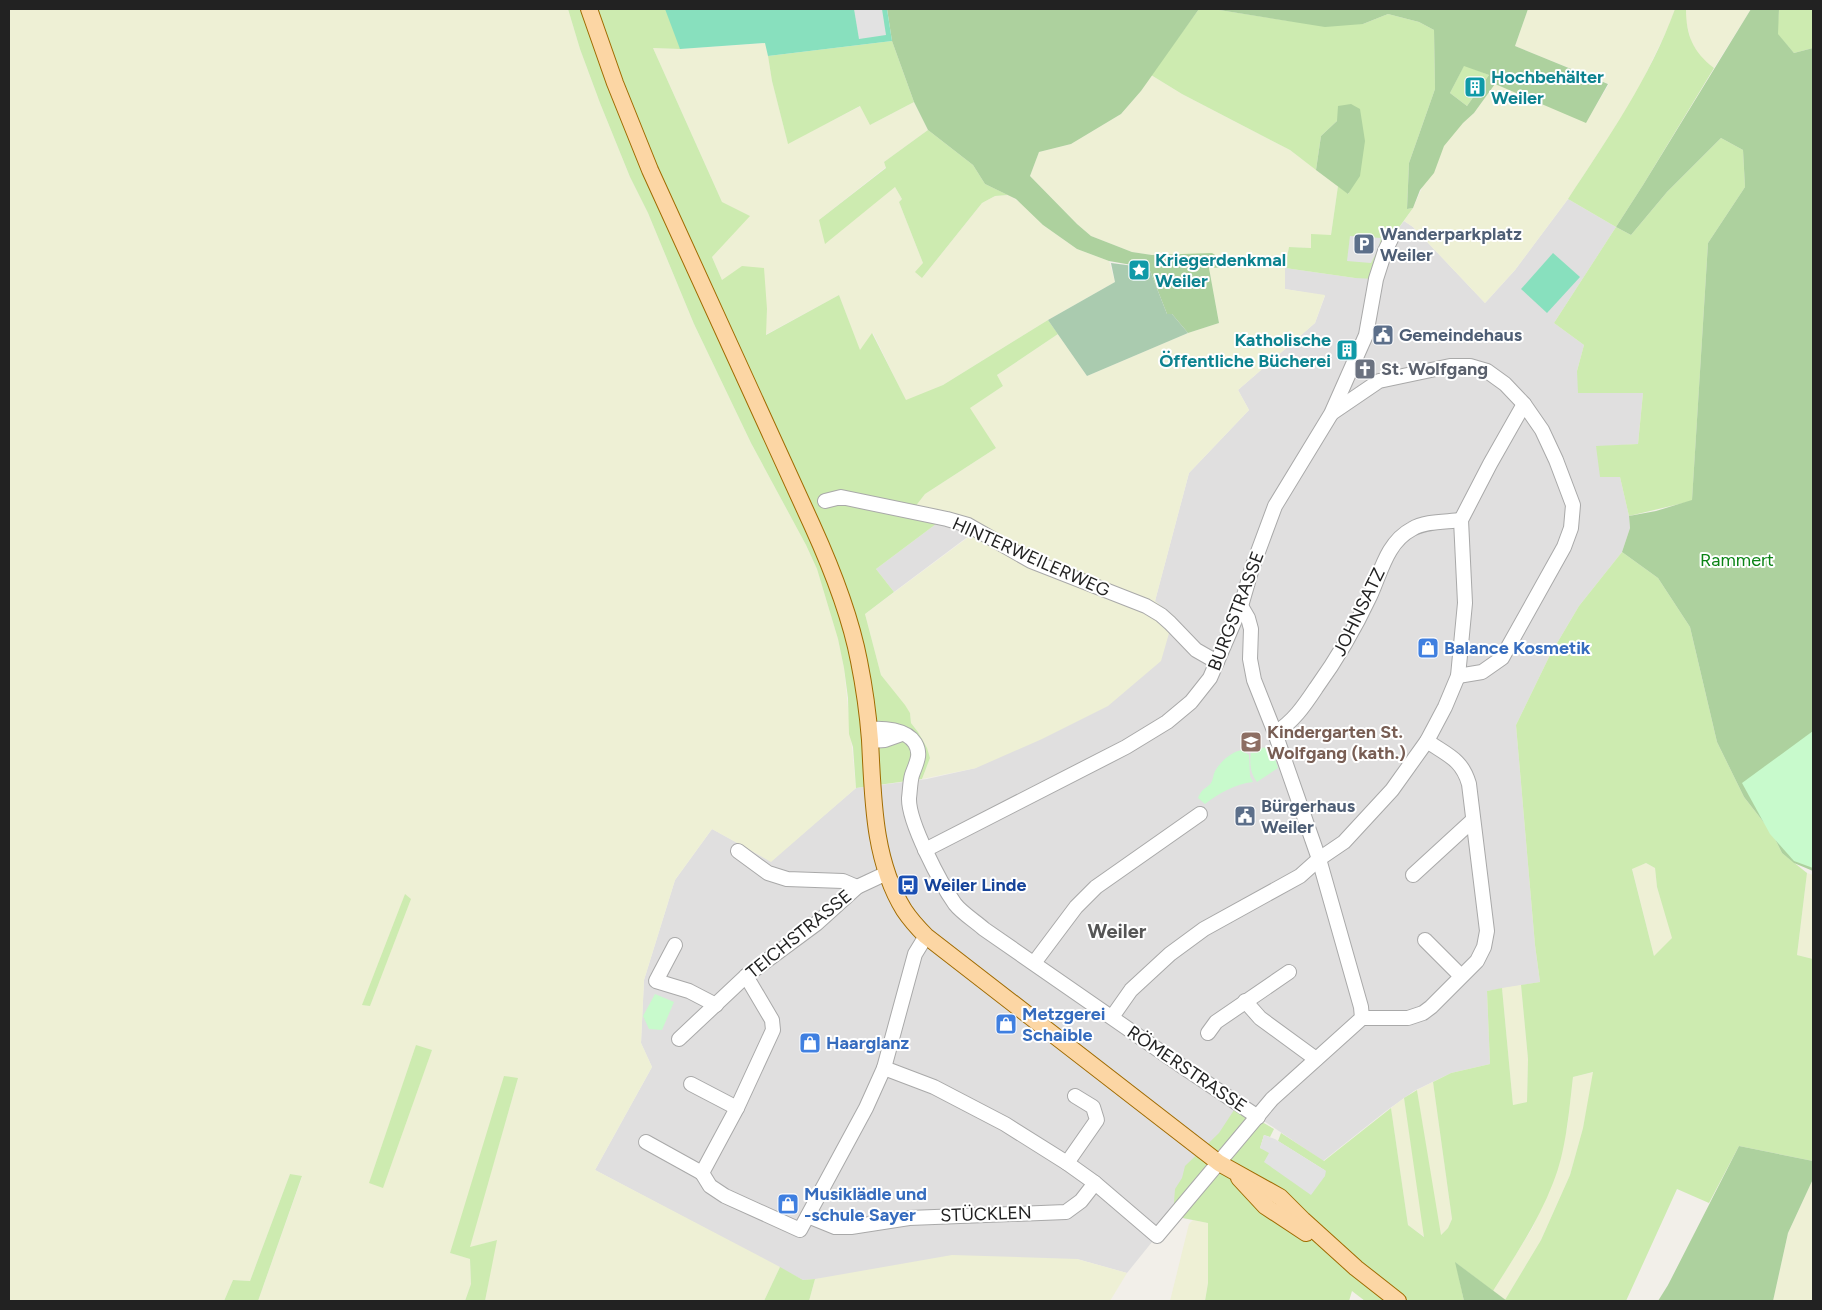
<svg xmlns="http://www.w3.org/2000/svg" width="1822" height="1310" font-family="Figtree,sans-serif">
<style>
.residential{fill:#e0dfdf}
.farmland{fill:#eef0d5}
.grass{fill:#cdebb0;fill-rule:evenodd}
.forest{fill:#add19e;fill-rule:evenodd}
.cemetery{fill:#aacbaf}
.park{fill:#c8facc}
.pitch{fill:#88e0be}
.parking{fill:#e2e2e2}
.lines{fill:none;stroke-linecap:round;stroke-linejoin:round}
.minor-casing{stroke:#a9a9a9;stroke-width:16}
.major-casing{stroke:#a06b00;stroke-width:18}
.minor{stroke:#fff;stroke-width:14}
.major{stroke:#fcd6a4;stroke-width:16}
.labels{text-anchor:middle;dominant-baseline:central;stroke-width:4;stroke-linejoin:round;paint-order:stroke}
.culture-label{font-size:18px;font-weight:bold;fill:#0d838f;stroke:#fff;text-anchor:start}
.service-label{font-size:18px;font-weight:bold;fill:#4e5e75;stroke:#fff;text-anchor:start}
.worship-label{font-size:18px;font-weight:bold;fill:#5b616d;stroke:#fff;text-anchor:start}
.street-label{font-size:18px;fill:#222;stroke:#fff}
.park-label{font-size:18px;fill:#0c8416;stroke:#fff}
.shop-label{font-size:18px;font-weight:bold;fill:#366cbe;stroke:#fff;text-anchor:start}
.education-label{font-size:18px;font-weight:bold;fill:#785e54;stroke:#fff;text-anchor:start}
.transit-label{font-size:18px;font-weight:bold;fill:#164399;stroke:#fff;text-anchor:start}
.quarter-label{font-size:20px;font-weight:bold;fill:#555;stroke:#fff}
</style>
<rect width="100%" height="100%" fill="#f2efe9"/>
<!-- residential -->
<g class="residential">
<polygon points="1568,199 1616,227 1554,323 1584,345 1577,371 1643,393 1638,444 1596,447 1620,477 1629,516 1630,528 1622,552 1579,606 1550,655 1516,725 1535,945 1540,982 1487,991 1490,1064 1451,1073 1414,1091 1386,1111 1323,1161 1258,1117 1209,1223 1173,1216 1127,1273 1077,1259 803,1280 595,1170 652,1067 641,1043 644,980 675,880 712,829 771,861 856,788 927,779 976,768 1155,601 1189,473 1249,410 1238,390 1315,323 1325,296 1285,289 1285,268 1355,278 1392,237 1404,221 1413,227 1485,303 1515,270"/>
<polygon points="944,518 978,529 894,592 876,569"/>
</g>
<!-- farmland -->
<g class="farmland">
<polygon points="9,9 568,9 580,49 600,103 630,177 648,213 694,324 751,443 806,545 817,569 838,639 844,668 856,788 771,862 712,829 675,880 644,980 641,1043 652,1067 595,1170 780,1267 764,1301 485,1301 496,1240 469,1248 518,1078 450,1253 470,1259 471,1284 465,1301 258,1301 302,1177 290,1174 250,1281 233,1280 224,1301 9,1301"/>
<polygon points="1528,9 1675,9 1670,24 1633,100 1568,199 1515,270 1485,303 1413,227 1404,221 1413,208 1443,141 1474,113 1495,84 1586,122 1609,84 1515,46"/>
<polygon points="1686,9 1751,9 1714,68 1702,59 1692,45 1686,21"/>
<polygon points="766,43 772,81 788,143 861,106 870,125 914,102 928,130 884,162 886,167 819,220 895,187 902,199 899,202 923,263 922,278 982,203 995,196 1009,195 1024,205 1043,225 1077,249 1109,261 1115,282 1048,320 943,385 906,401 873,333 860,351 839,295 765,335 767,309 722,280 712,257 722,202 653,48 680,49"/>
<polygon points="1151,75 1182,94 1290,150 1338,186 1331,235 1311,248 1289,247 1285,268 1285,289 1325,295 1315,323 1238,390 1249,410 1189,473 1155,601 1174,616 1161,661 1108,706 1042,739 976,768 922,779 930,758 918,732 911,723 910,713 881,675 865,614 978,530 910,512 925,494 996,448 969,408 1003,386 997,375 1058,334 1087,376 1188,333 1219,323 1209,268 1233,267 1179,255 1152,255 1132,252 1091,236 1077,224 1030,176 1039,152 1071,144 1121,114 1141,91"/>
<polygon points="1646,863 1655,868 1657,887 1673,938 1654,956 1632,868"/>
<polygon points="1807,873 1813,875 1813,959 1797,955"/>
<polygon points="1521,985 1528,1059 1527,1102 1513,1105 1502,988"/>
<polygon points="1594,1072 1583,1128 1570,1175 1541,1240 1505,1300 1493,1291 1533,1227 1567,1129 1573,1077"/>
<polygon points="1433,1082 1452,1219 1448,1228 1440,1236 1417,1090"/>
<polygon points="1404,1098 1425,1237 1408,1225 1391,1108"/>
<polygon points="1813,1179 1813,1301 1773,1301 1788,1233"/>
<polygon points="1193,1220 1209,1223 1208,1283 1205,1301 1170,1301 1189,1224"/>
<polygon points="952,1255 1077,1259 1127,1273 1110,1301 809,1301 815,1279"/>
</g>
<!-- grass -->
<g class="grass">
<polygon points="568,9 761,9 680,49 653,48 722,202 750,216 712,257 722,280 742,266 764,268 767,309 766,335 839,295 860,350 872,333 906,400 943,385 1048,320 1058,334 997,375 1003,386 970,408 996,448 925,494 911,512 944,518 876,569 894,592 865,614 881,675 905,705 910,713 911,723 918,732 927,748 930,758 922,779 856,788 853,747 849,734 848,698 844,668 838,639 817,569 806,545 751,443 694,324 648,213 630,177 600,103 580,49"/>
<polygon points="1199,9 1213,9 1289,21 1363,24 1388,14 1419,22 1434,30 1435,89 1409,163 1407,209 1413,208 1392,237 1376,279 1355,278 1285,268 1289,247 1311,248 1311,234 1331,235 1338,186 1349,194 1337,121 1321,136 1316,170 1290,150 1182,94 1151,75"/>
<path d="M1675,9H1686C1686,35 1693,52 1714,68L1643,185L1616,227L1631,235L1667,192L1721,138L1743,150L1745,187L1708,243L1692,501L1629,516L1620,477H1600L1596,446L1638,444L1643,393H1578L1577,371L1584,345L1554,323L1616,227L1568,199C1608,138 1650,78 1675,9Z"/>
<polygon points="1779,9 1813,9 1813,48 1794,53 1777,34"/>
<polygon points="892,41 914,102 870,125 860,106 788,144 772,81 768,56"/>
<polygon points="1464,65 1489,75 1467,106 1450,93"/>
<polygon points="928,130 973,165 985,184 1008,195 995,196 982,203 922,278 915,272 923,263 899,202 902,199 895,187 825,244 819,220 886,168 884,162"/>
<path d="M1622,552L1658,578L1690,627L1717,742L1744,797L1772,833L1782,853L1807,873L1797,955L1813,959V1161L1739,1146L1709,1203L1677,1189L1626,1301H1507L1505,1300L1541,1240L1570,1175L1583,1128L1593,1072L1573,1077C1569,1111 1566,1152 1553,1183C1538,1222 1515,1256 1493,1291L1456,1263L1464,1301H1365L1352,1291L1349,1301H1205L1208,1283V1223L1173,1216L1175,1189L1182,1178L1185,1166L1219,1133L1236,1107L1274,1129L1270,1137L1264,1135L1260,1148L1326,1171L1278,1141L1281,1133L1324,1161L1391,1108L1408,1225L1424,1237L1404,1098L1417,1090L1441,1235L1448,1228L1452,1219L1433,1082L1451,1073L1490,1064L1487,991L1502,988L1513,1105L1527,1102L1528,1059L1521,985L1540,982L1535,945L1516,725L1550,655L1579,606ZM1646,863L1655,868L1657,887L1672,938L1654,956L1632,869Z"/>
<polygon points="405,894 411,899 370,1006 362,1005"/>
<polygon points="416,1045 432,1050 383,1188 369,1183"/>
<polygon points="504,1076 518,1078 470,1247 497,1240 485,1301 465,1301 471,1284 470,1259 450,1253"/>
<polygon points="290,1174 302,1176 258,1301 224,1301 233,1280 250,1281"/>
<polygon points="780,1267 803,1280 815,1279 809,1301 764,1301"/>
</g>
<!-- forest -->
<g class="forest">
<polygon points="887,9 1199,9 1141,91 1121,114 1071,144 1039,152 1030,176 1077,224 1091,236 1132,252 1152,255 1212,253 1234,267 1209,268 1219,323 1188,333 1172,314 1167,314 1149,268 1109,261 1077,249 1043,225 1016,199 985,184 973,165 928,130 914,102 892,41"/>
<path d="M1213,9H1528L1515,46L1608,84L1586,123L1495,84L1474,113L1463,123L1444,146L1434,173L1420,190L1413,208L1407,209L1409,163L1435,89L1434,30L1419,22L1388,14L1363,24L1325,27ZM1464,66L1489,75L1467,106L1450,93Z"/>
<polygon points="1751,9 1779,9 1778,34 1794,53 1813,48 1813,871 1794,863 1782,853 1772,833 1744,797 1717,742 1690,627 1658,578 1622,552 1630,528 1629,516 1656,511 1692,500 1708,243 1745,187 1743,150 1721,138 1667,192 1631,235 1616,227 1643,185"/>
<polygon points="1351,104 1360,109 1365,141 1360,176 1348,194 1316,170 1321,136 1337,121 1338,106"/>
<polygon points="1739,1146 1813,1161 1813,1179 1788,1233 1773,1301 1658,1301 1668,1285"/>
<polygon points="1455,1262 1507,1301 1464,1301"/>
</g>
<!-- cemetery -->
<polygon class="cemetery" points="1111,263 1149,268 1167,314 1172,314 1188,333 1087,376 1048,320 1115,282"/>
<!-- park -->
<g class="park">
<polygon points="1813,731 1813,868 1794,861 1770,834 1742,783"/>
<path d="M1269,747L1274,755L1278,768L1257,782C1249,771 1250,762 1251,749Z"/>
<path d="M1242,750L1249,755L1250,776L1253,782C1235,784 1219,793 1205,804L1198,798C1203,787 1205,790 1211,783C1213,780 1213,775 1215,771C1221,761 1231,752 1242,750Z"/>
<polygon points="655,994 674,1002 662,1030 649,1029 643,1016"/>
</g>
<!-- pitch -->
<g class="pitch">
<polygon points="665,9 887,9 892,41 768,56 765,43 680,49"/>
<polygon points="1553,253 1580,277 1547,313 1521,289"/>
</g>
<!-- parking -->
<g class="parking">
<polygon points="854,9 882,9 886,35 859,39"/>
<polygon points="1350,236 1381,238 1378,250 1371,263 1347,261"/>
<polygon points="1264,1135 1275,1139 1326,1171 1325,1176 1311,1195 1264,1162 1269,1153 1260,1148"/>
</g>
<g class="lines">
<!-- minor casing -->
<g class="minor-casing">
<g id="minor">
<polyline points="1332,413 1379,381 1450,366 1470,366 1487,371 1505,384 1524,404 1542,430 1556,460 1573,505 1571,528 1564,547 1502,658 1482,672 1458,676"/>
<polyline points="825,501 841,497 947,519 968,525 1031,561 1146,606 1161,615 1170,623 1196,650 1217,662"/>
<path d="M869,729C883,728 906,729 915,743C922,755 916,763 912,775C910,782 910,791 909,798C908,822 941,884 955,904C962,913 975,921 984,929L1183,1067L1258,1117"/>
<path d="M1275,733C1293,722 1304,706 1316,688C1337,659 1355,628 1370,596C1381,572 1387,542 1412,529C1425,521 1446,522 1461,520"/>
<polyline points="870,741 885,740 902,734"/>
<polyline points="925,850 1126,747 1167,722 1191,702 1210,678 1241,606 1252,568 1275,506 1331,414 1366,335 1376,279 1385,251 1392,237"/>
<polyline points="738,851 768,873 787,879 843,881 857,887"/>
<polyline points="1413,875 1473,820"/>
<polyline points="1425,940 1461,976"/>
<polyline points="675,945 656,981 689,991 716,1005"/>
<polyline points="1034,963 1076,907 1096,887 1200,814"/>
<polyline points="746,976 772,1020 773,1030 737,1108 702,1173 710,1186 725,1196 800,1230 866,1108 884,1068 915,954 926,936"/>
<polyline points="1245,1001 1260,1018 1316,1059"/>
<polyline points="1112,1017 1131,990 1170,954 1204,929 1300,876 1319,859 1344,842 1392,790 1427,741 1445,707 1458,676 1465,603 1461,520 1490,464 1524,404"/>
<path d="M1362,1018H1408L1423,1013L1431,1007L1477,961L1484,947L1487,931L1469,784C1462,759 1447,755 1427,741"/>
<polyline points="1208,1033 1216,1022 1289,972"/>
<polyline points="679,1039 746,976 816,924 857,887 887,873"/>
<polyline points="884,1068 934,1087 1005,1124 1067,1163 1095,1183 1157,1236 1272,1099 1362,1018 1361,1007 1319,859 1275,733 1254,680 1250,659 1251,629 1248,618 1241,606"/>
<polyline points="691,1084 737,1108"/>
<polyline points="646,1142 702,1173"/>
<polyline points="1067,1163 1097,1120 1093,1107 1075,1096"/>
<polyline points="808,1216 835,1227 851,1227 909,1218 1066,1212 1081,1201 1095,1183"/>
</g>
</g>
<!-- major casing -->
<g class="major-casing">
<g id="major">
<path d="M589,9L615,83L650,170L812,525C832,569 850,614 859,661C864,686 868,714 870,740C873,797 873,860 904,910C910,919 918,928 926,936L1219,1163L1280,1197L1303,1220L1356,1268L1398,1301"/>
<polyline points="1239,1178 1265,1206 1306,1233"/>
</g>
</g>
<!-- minor -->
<use href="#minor" class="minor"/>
<!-- major -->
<use href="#major" class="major"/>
</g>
<!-- icons -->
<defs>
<g id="building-square" transform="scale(1.125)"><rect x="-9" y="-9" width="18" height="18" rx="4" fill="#0f9aa8" stroke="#fff"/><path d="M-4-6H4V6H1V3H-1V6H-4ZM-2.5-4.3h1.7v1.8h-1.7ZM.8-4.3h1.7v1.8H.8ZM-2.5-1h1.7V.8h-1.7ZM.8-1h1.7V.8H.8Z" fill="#fff"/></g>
<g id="parking-square" transform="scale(1.125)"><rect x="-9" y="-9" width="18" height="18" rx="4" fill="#5c6f8a" stroke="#fff"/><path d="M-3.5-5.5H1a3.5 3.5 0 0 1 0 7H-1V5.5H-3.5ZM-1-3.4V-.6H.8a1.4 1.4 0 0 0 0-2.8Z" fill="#fff"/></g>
<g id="sight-square" transform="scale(1.125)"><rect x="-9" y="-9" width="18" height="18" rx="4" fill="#0f9aa8" stroke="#fff"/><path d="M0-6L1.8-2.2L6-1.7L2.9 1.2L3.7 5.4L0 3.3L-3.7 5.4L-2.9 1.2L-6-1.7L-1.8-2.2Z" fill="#fff"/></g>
<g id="civic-square" transform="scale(1.125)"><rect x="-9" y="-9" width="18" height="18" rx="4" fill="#5c6f8a" stroke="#fff"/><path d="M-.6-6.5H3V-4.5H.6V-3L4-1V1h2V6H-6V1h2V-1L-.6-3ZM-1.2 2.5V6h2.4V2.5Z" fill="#fff"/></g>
<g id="church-square" transform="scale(1.125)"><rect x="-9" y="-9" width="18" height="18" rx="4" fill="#6b7280" stroke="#fff"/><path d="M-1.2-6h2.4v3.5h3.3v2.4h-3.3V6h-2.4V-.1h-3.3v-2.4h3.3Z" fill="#fff"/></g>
<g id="shop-square" transform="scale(1.125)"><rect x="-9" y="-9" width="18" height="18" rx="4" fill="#3f7fe0" stroke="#fff"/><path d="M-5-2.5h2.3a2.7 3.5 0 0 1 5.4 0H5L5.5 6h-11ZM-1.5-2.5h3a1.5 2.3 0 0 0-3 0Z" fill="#fff"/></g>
<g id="school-square" transform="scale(1.125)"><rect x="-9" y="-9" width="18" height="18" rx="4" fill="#8d6e63" stroke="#fff"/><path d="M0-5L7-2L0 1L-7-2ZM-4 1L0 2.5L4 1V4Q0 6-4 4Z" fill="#fff"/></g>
<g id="bus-square" transform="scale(1.125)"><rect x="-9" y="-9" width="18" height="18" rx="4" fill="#1a4fb4" stroke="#fff"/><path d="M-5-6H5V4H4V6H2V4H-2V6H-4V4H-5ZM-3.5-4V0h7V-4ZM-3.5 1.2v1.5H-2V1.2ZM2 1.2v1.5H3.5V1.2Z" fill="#fff"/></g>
</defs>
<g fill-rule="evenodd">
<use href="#building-square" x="1475" y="87"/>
<use href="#parking-square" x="1364" y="244"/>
<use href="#sight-square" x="1139" y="270"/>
<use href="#civic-square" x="1383" y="335"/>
<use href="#building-square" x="1347" y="350"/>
<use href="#church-square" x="1365" y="369"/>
<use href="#shop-square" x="1428" y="648"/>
<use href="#school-square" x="1251" y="742"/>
<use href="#civic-square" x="1245" y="816"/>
<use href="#bus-square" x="908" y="885"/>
<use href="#shop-square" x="1006" y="1024"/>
<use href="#shop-square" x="810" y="1043"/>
<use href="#shop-square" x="788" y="1204"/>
</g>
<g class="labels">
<!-- culture labels -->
<g class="culture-label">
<text x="1491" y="77">Hochbehälter<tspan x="1491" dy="21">Weiler</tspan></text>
<text x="1155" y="260">Kriegerdenkmal<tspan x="1155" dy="21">Weiler</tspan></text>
<text x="1331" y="340" text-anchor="end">Katholische<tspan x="1331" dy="21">Öffentliche Bücherei</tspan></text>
</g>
<!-- service labels -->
<g class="service-label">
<text x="1380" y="234">Wanderparkplatz<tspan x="1380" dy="21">Weiler</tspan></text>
<text x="1399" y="335">Gemeindehaus</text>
<text x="1261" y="806">Bürgerhaus<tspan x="1261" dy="21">Weiler</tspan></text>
</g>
<!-- worship labels -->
<g class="worship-label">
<text x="1381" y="369">St. Wolfgang</text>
</g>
<!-- street labels -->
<g class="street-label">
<text transform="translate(1031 557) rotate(24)">HINTERWEILERWEG</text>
<text transform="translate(1236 611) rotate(-69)">BURGSTRASSE</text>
<text transform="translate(1359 612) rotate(-64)">JOHNSATZ</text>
<text transform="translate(799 934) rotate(-39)">TEICHSTRASSE</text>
<text transform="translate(1187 1069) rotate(34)">RÖMERSTRASSE</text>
<text transform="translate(986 1214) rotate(-2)">STÜCKLEN</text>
</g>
<!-- park labels -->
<g class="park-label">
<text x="1737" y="560">Rammert</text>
</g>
<!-- shop labels -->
<g class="shop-label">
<text x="1444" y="648">Balance Kosmetik</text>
<text x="1022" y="1014">Metzgerei<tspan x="1022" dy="21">Schaible</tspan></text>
<text x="826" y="1043">Haarglanz</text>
<text x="804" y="1194">Musiklädle und<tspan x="804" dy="21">-schule Sayer</tspan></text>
</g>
<!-- education labels -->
<g class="education-label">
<text x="1267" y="732">Kindergarten St.<tspan x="1267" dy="21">Wolfgang (kath.)</tspan></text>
</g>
<!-- transit labels -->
<g class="transit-label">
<text x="924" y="885">Weiler Linde</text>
</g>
<!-- quarter labels -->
<g class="quarter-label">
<text x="1117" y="931">Weiler</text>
</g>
</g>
<!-- border -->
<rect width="1822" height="1310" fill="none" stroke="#222222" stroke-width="20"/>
</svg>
